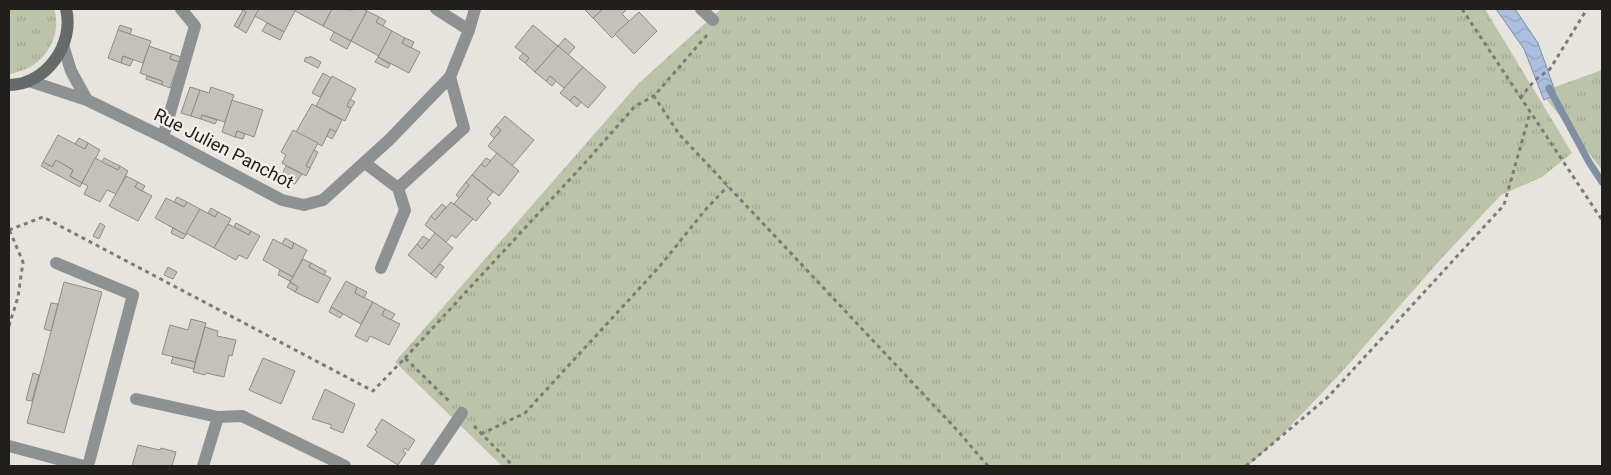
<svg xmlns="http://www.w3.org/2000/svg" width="1611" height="475" font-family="Roboto,sans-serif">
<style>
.grass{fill:url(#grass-tufts)}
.water{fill:url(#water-waves);stroke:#818fa5}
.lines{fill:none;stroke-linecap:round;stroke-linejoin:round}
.stream{stroke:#818fa5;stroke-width:7}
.building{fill:#c4c0ba;stroke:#8f8b86}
.path{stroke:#7e7b77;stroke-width:3;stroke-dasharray:4 4;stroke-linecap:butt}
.service{stroke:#8e9191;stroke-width:12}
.minor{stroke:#8e9191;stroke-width:12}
.secondary{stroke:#656a6a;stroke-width:12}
.labels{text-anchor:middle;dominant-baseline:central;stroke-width:4.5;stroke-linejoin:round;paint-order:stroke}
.street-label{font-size:18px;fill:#201f1c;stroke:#f4f0ea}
</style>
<defs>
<pattern id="grass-tufts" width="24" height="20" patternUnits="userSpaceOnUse" patternTransform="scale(1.25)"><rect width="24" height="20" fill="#bbc4a9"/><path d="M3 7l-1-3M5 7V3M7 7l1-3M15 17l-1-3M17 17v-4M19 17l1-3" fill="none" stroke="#a0a891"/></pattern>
<pattern id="water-waves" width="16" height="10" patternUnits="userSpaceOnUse" patternTransform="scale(1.25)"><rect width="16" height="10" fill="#abbfe0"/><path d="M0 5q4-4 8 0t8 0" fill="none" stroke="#93a4c0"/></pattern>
</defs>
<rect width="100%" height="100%" fill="#e7e3dd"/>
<!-- grass -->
<g class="grass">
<path d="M9,9H54C62,32 48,60 26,69C21,71 16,72 11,74H9Z"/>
<polygon points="721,9 1485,9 1572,153 1542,177 1501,195 1440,260 1339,375 1275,442 1248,466 502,466 395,362 638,84"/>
<polygon points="1602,70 1602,170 1541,92"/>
</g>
<!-- water -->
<polygon class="water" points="1496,9 1515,9 1538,43 1555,91 1552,96 1544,100 1524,49"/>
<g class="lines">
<!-- stream -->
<polyline class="stream" points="1549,88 1589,162 1602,182"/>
</g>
<!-- building -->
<g class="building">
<polygon points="240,9 259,9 246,33 238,28 246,12"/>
<polygon points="259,9 296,9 284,32 255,16"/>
<polygon points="296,9 332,9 323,26 295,11"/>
<polygon points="332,9 353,10 353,9 362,9 367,11 351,41 323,26"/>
<polygon points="584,9 603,9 593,18"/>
<polygon points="603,9 627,9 622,14 629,21 612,38 593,18"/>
<polygon points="243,10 246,12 238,28 234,26"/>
<polygon points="367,11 379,17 376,22 392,31 379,56 351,41"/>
<polygon points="639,12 657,31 634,54 615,34"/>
<polygon points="379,17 386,21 383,26 376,22"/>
<polygon points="267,23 284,32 280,40 262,31"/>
<polygon points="120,25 132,29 130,34 118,30"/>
<polygon points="533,25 558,46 535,72 525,63 529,58 515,47"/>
<polygon points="118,30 151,41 143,63 123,56 121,63 108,58"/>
<polygon points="392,31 405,38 402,43 420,52 409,73 378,57"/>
<polygon points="334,32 351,41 347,49 330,40"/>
<polygon points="405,38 414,42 411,48 402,43"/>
<polygon points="565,38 575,47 568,55 558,46"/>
<polygon points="149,46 172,54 170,59 179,62 170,88 162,85 162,81 140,73"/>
<polygon points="558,46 583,67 564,88 550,76 546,81 535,72"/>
<polygon points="523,53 529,58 525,63 519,58"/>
<polygon points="172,54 181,57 179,62 170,59"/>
<polygon points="123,56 133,60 130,66 121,63"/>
<polygon points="310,56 321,62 318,68 304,61 306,57 309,58"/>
<polygon points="378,57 390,64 388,68 375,62"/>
<polygon points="583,67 606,87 588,108 574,96 570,101 560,93"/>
<polygon points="323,73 331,78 320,97 312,93"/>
<polygon points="147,76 162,81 162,85 146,79"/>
<polygon points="332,76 356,89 347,106 351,108 345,121 316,106"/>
<polygon points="550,76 556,81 552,86 546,81"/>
<polygon points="190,87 200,90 191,116 181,113"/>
<polygon points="211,87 234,95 225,122 202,115 201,119 191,116 200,90 209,93"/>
<polygon points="574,96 581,102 577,107 570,101"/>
<polygon points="350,99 355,102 351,108 347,106"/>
<polygon points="232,100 263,110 254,137 237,131 235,137 222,132"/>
<polygon points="312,104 342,120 336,132 330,129 322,146 296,132"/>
<polygon points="202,115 217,120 215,124 201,119"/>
<polygon points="505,116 534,140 512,166 488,146 501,130 496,126"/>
<polygon points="496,126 501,130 494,138 490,134"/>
<polygon points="330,129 336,132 332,139 327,136"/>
<polygon points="293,130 318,143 306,166 310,168 306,176 282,163 286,155 281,152"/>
<polygon points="237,131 245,134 243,139 235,137"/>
<polygon points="58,135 85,149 88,143 100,150 82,183 70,176 73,170 56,160 52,167 43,162"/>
<polygon points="79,138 88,143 85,149 75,144"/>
<polygon points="314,150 318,152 310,168 306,166"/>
<polygon points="497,153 519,171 499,196 472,175 481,164 485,167"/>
<polygon points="95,158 118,170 120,166 128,171 116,194 107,190 100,202 84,194 88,186 82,183"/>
<polygon points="104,158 120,166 118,170 102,162"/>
<polygon points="486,158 491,161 485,167 481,164"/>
<polygon points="56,160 73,170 70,176 82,183 80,187 41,166 43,162 52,167"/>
<polygon points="286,166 302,174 295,184 281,177"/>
<polygon points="472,175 493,192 487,199 491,203 476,221 454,204 469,185 466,182"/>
<polygon points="126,176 138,182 135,187 152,196 138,221 109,206"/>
<polygon points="138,182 145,186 142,191 135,187"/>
<polygon points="466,182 469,185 459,198 456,195"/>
<polygon points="177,197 187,202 184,207 174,202"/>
<polygon points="166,198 184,207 187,202 200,209 186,235 155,218"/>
<polygon points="451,202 473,219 456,238 452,235 446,242 425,225 431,216 435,220"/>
<polygon points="442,204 446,207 435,220 431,216"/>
<polygon points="211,208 218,212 215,217 208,213"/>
<polygon points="200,209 215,217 218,212 231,219 214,248 186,233"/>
<polygon points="100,223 105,226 99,239 93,236"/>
<polygon points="236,223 251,231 249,235 234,227"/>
<polygon points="228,224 249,235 251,231 260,236 247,259 239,255 236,260 214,248"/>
<polygon points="173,228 186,235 183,239 171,233"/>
<polygon points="435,233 453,248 431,274 408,255 417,244 422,249"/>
<polygon points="423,236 429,240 422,249 417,244"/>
<polygon points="285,238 294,243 292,249 282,244"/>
<polygon points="273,239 292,249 294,243 307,250 293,277 263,260"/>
<polygon points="303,259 311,263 309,267 331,278 318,303 295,292 298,287 290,282"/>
<polygon points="311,263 326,271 324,275 309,267"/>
<polygon points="440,264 444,267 436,278 431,274"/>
<polygon points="168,267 177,272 173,279 164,275"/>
<polygon points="280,270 293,277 290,281 278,275"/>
<polygon points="346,281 357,287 355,293 373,302 361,324 331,307"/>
<polygon points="64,282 102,292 64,433 27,423"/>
<polygon points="290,282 298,287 295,292 287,287"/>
<polygon points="357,287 367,292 364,298 355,293"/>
<polygon points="373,302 385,309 382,315 400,324 389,345 370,336 367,342 355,336"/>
<polygon points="51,303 58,304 51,331 44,329"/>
<polygon points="331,307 343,314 340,318 329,312"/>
<polygon points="385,309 395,314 391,320 382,315"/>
<polygon points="191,319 206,323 195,362 162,354 170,325 188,330"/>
<polygon points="205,327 218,331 217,336 236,340 232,356 229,355 224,377 206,373 205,375 193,372"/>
<polygon points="173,357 195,362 194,369 171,363"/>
<polygon points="263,358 295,371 281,404 249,390"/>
<polygon points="33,373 39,375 32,401 26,400"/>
<polygon points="325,389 355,404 343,433 330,428 332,425 312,419"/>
<polygon points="382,419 415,440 408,451 405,448 403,451 406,453 398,465 367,446 377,432 375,430"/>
<polygon points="138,445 160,450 161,448 176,452 172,466 132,466"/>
</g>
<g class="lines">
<!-- path -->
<g class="path">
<polyline points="1462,9 1602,220"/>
<polyline points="707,35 654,96 679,134 957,430 988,466"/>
<polyline points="1520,98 1535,80 1550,69 1587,9"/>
<polyline points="9,230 43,217 373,391 405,358 450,402"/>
<polyline points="9,326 18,297 23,262 9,229"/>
<polyline points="405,358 584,164 635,106 654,96"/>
<polyline points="474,426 513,466"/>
<polyline points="481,434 525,413 660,266 706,209 728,186"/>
<polyline points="1246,466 1328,397 1504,205 1530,113"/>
</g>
<!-- service -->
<g class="service">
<polyline points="56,263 133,295 88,466"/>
<polyline points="9,446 84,466"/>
</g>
<!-- minor -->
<g class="minor">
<polyline points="436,9 469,30"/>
<polyline points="701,9 713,20"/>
<polyline points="63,45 71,71 87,100"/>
<polyline points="29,81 87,100 163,137 282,200 304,205 323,200 389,140 450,77 469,30 475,9"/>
<polyline points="163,137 195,26 181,9"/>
<polyline points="365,163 398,188 405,210 381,268"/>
<polyline points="398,188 464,128 450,77"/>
<polyline points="136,399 218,417 242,416 345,466"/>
<polyline points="203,466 218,417"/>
<polyline points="426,466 462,413"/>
</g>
<!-- secondary -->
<path class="secondary" d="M9,85C46,85 75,44 66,9"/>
</g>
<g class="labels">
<!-- street labels -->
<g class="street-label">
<text transform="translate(224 148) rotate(27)">Rue Julien Panchot</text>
</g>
</g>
<!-- border -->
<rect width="1611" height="475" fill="none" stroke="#201f1c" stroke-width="20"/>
</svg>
